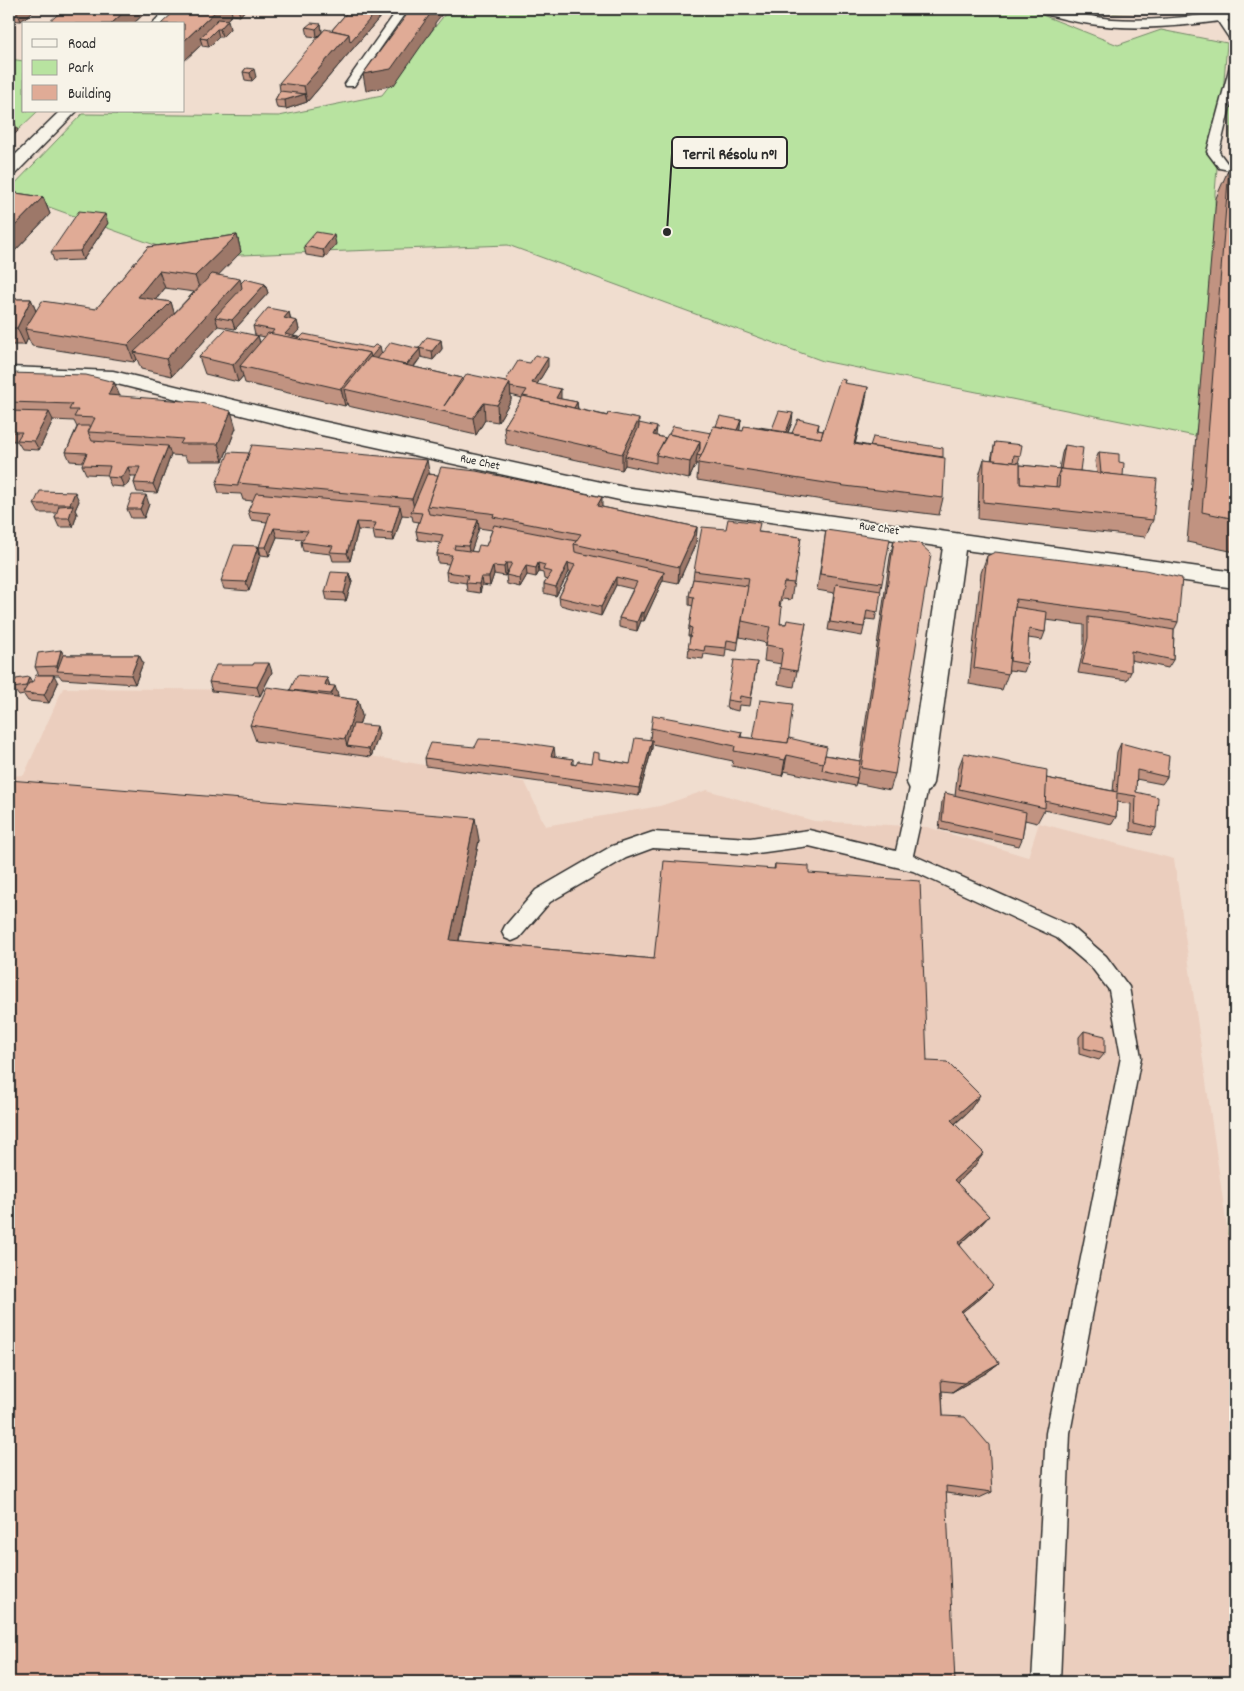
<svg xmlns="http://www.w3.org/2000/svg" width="1244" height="1691" font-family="Dekko,sans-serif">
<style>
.built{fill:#ebcebe}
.green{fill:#b8e3a0;stroke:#728766}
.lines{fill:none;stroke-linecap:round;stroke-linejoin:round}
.lane-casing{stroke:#2b2b2b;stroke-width:3}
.street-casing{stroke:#2b2b2b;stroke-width:3}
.secondary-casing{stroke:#2b2b2b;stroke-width:3}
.lane{fill:#f7f3e8;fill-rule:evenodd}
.street{fill:#f7f3e8;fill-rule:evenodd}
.secondary{fill:#f7f3e8;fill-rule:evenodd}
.wall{fill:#c19381;stroke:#2b2b2b;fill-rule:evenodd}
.shaded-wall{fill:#9d7869;stroke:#2b2b2b}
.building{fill:#e0ab96;stroke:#2b2b2b}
.labels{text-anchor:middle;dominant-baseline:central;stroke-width:4;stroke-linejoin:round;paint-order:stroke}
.far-street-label{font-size:12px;fill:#2b2b2b;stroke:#f7f3e8}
.leader{fill:none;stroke:#2b2b2b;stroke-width:2}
.callout-dot{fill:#2b2b2b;stroke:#f7f3e8;stroke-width:2}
.callout{fill:#f7f3e8;stroke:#2b2b2b;stroke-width:2}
.callout-label{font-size:16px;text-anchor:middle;font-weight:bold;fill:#2b2b2b}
</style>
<rect width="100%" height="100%" fill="#f0ddcf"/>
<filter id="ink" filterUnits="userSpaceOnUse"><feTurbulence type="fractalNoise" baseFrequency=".02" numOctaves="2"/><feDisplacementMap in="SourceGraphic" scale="10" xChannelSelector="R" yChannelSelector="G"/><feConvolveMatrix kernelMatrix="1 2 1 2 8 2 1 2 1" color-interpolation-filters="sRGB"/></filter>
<g filter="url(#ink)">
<!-- built -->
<polygon class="built" points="63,688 264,690 258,737 525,782 545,826 660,806 707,790 814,821 927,827 1028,857 1039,823 1174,859 1228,1235 1235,1239 1235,1682 9,1682 9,776 24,775"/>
<!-- green -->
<g class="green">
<polygon points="449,9 1027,9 1118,45 1161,30 1227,43 1215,193 1217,320 1195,436 823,361 508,245 188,257 24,198 9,201 9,190 82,114 279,116 382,95"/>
<polygon points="1082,9 1182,9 1114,13"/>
<polygon points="1235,35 1235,131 1231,140 1229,39"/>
<polygon points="9,59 24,61 24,111 38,111 18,130 9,128"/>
<polygon points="1235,1049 1235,1239 1228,1235"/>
</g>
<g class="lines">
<!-- lane casing -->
<g class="lane-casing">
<g id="lane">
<polygon points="398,9 408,9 354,86 346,86 345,84"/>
<polygon points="1220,14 1224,15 1235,32 1235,42 1231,41 1215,17"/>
<polygon points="1235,63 1235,86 1219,152 1227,163 1235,165 1235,171 1219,168 1207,152 1230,66"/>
<polygon points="920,776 926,778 929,783 913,855 1071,926 1106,956 1129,987 1141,1057 1070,1433 1060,1682 1032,1682 1046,1433 1121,1057 1109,990 1092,968 1057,938 913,871 809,846 750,854 653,848 626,858 550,902 519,938 512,941 505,938 502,932 505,926 536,890 612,846 653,832 750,838 809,830 896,851 911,783 914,778"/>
</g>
</g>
<!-- street casing -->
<g class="street-casing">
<g id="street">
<path d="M1037,9C1062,7 1087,17 1112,19C1153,22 1195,16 1235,11V19C1165,29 1107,34 1039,12Z"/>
<polygon points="9,367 113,371 321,421 624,487 1235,572 1235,588 965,550 933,783 929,791 920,794 911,791 907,783 943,547 624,501 321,435 113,383 9,379"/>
</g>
</g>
<!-- secondary casing -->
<g class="secondary-casing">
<g id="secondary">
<polygon points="166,9 181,9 168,24 152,24"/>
<polygon points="60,111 77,111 15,174 9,175 9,161"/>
</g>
</g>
<!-- lane -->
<use href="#lane" class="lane"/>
<!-- street -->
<use href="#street" class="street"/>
<!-- secondary -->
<use href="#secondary" class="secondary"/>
</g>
<!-- wall -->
<g class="wall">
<polygon points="9,9 34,9 35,10 21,21 9,20"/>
<polygon points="73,9 149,9 133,24 50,24 49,22 74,12"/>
<polygon points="177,9 246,9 240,16 232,15 226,20 230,29 222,37 219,37 209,47 202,46 202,44 184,61 184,24"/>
<polygon points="350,9 387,9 307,102 286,109 277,108 275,100 280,91 279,83 332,30"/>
<polygon points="321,24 322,32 317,37 308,36 306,27"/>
<polygon points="246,68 256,77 252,81 245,80 243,72"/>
<polygon points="1229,168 1235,169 1235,552 1187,542 1216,198"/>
<polygon points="9,192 43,197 50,214 12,254 9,253"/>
<polygon points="108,223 83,260 54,261 51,252"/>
<path d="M237,235L241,252L218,275L241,283L265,284L268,293L235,329L218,326L172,376L141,369L137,359L134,362L32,346L28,338L25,345H9V299H31L36,311L96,309L148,247ZM165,288L194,292L174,313L171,302L156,300Z"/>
<polygon points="336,244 325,258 306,255 304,246"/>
<polygon points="289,312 291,320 297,321 299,330 293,336 381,353 419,348 441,340 442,349 433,360 421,357 414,367 462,378 462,380 505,382 530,363 548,366 537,384 561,399 577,402 578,409 639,423 656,436 665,438 711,433 716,426 741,420 739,430 743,431 772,429 792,422 788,433 792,433 819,424 818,430 823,431 845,380 844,383 865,404 855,444 943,498 939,515 842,503 697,480 698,464 696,464 689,479 625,465 622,470 506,444 504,427 522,398 511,395 511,400 498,422 485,420 476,435 348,406 347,403 345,406 245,383 243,376 238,382 205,374 199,357 258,336 260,343 265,337 255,335 253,326"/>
<polygon points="9,373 119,396 236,428 223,461 187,461 185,456 171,455 157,493 137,492 134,483 136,476 131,476 128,484 124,487 111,486 107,477 108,475 86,474 82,465 84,462 70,461 66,452 77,427 74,421 53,420 39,450 22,449 17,441 13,441 10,435 9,435"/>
<polygon points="995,442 1020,456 1018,463 1020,465 1059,469 1062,453 1065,445 1080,471 1097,473 1095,461 1099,452 1119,462 1123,476 1153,520 1145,537 978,519 979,476 984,459 991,460"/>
<path d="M430,474L602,507L697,527L696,543L678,583L663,580L644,621H641L637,631L619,627V618L633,589L616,585L601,616L560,605L559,597L571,572H569L556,596L544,593V584L547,580L544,579L543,573L539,572L536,577L527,575L520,587L507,584L506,575L508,571H507L505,576L494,574L490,586L482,585L480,593L467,591L466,583L447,580L446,572L449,564L438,563L437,554L440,543L418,540L416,531L419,522L413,521L412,516L402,515L394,541L375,540L373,531L358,530L350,561H333L331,554L303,551L301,542L303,539L277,537L269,556L261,555L259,547L267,522L251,520L248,511L253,501L243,500L241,494L219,493L216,484ZM479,528L492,530L486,546L477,552L471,551Z"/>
<polygon points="79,501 75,510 77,514 73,527 59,527 55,518 57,513 39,513 34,504"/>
<polygon points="149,504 144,518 131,518 127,509"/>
<polygon points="826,530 882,583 875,620 866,619 862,636 828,630 834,593 817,590"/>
<polygon points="759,532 801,537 791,600 782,599 780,606 780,624 806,623 794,687 778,684 781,664 764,661 766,643 740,637 741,626 737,651 726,649 725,657 704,654 703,659 688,657 690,636 688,636 689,627 693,606 689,605 689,596 693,579 694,571"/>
<polygon points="894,540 895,774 890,790 856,783 857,778 855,786 784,771 782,776 732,766 733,761 652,744 652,748 639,796 426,766 425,758 555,755 554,757 573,759 573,764 576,765 591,763 599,759 630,764 650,740 651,728 742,732 741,737 788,743 825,755 860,761 890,557"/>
<polygon points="258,546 260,555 249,591 224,589 221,581"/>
<polygon points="987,556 1178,622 1174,630 1173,660 1168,668 1131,660 1131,672 1127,680 1078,673 1084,646 1084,625 1046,620 1045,632 1042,640 1028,638 1027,664 1024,672 1009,670 1008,674 1002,690 969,684 981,573"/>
<polygon points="349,573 352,582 346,601 327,600 325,592"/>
<polygon points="61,650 64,655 139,655 143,663 135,684 62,679 59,675 40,675 58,683 49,703 28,701 24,695 19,696 13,688 29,677 32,683 39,675 35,667"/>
<polygon points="757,662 750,706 739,705 738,711 726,708 727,700"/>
<polygon points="253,665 272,672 260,696 212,691 209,682"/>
<polygon points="327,678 330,686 338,695 337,697 358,700 362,716 359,725 379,734 371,757 256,741 250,725 291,690"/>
<polygon points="1121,743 1167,777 1162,784 1136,779 1136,792 1156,828 1151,835 1130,831 1131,804 1117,802 1116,817 1112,824 1044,810 1037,823 1025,820 1022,839 1019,846 939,829 942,801 945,793 955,796 958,769 964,753 1046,778 1113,791 1117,752"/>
<polygon points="479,840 459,941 654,959 774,869 775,864 809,873 927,1061 969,1111 955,1124 973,1168 957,1183 989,1216 977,1229 960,1245 981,1297 962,1312 999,1363 986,1373 952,1392 942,1391 943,1416 992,1492 979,1498 947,1493 9,1682"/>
<polygon points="1084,1031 1105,1053 1099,1060 1079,1054 1079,1037"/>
</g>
<!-- shaded-wall -->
<g class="shaded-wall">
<polygon points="16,9 34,9 35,10 21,21"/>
<polygon points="127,9 149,9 133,24 111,24"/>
<polygon points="218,9 231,9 232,15 217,29 219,37 209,47 207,39 200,38 202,44 184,61 184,41"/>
<polygon points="238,9 246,9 240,16"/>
<polygon points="375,9 387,9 307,102 304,86 349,34 376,12"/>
<polygon points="439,9 446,9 435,23 435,26 394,85 366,91 363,74 433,10"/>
<polygon points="228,20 230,29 222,37 220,29"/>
<polygon points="321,24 322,32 317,37 316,29"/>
<polygon points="254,69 256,77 252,81 250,73"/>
<polygon points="305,94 307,102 286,109 285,100"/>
<polygon points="11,115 18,131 9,140 9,117"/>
<polygon points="43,197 50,214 12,254 9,246 9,232"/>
<polygon points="105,214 108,223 83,260 80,251"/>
<polygon points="237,235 241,252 201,293 195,276"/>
<polygon points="334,235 336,244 325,258 323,250"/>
<polygon points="159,271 165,288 144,314 138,297"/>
<polygon points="240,279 245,296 215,317 218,326 172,376 166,359"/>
<polygon points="265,284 268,293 235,329 232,320"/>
<polygon points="31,299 38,316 25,329 28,338 25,345 17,328"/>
<polygon points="171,302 176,319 134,352 137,359 134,362 128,345"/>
<polygon points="289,312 291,321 284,318"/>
<polygon points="297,321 299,330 287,343 285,334"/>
<polygon points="258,336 263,353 240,366 243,376 238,382 233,365"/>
<polygon points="441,340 442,349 433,360 432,351"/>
<polygon points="380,346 382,355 344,389 347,403 345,406 341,389 370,353"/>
<polygon points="420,349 421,357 402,381 401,372"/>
<polygon points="548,358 548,366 533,391 532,383"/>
<polygon points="114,382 121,399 108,395"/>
<polygon points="510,383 511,400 498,422 497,405"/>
<polygon points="868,387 865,404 853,452 854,444"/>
<polygon points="561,389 561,398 556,406 556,398"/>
<polygon points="577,402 578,411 570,415"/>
<polygon points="484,403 485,420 476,435 473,418"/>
<polygon points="231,411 236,428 223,461 218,444"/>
<polygon points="49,412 53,420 39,450 34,441"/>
<polygon points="793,413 792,422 781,449 782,440"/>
<polygon points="639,419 639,436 625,456 625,465 622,470 622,454"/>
<polygon points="741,420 740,429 733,446 734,438"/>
<polygon points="657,427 656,436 653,444 653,435"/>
<polygon points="700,441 699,455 697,455 696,464 689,479 690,462"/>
<polygon points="168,446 171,455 157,493 153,484"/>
<polygon points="427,460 430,477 415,513 412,499"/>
<polygon points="128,467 131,476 128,484 124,487 120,478"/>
<polygon points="75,492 79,501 75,510 77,514 73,527 69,518 72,508 70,504"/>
<polygon points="146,495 149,504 144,518 140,509"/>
<polygon points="602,497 602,514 597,506"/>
<polygon points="9,505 14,513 10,521 9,518"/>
<polygon points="400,506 402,515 394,541 392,533"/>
<polygon points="9,520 11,524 9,528"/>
<polygon points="478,520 479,528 470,555 468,546"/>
<polygon points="356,522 358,530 350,561 347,553"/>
<polygon points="697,527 696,543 678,583 679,567"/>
<polygon points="274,528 277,537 269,556 266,547"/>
<polygon points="258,546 260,555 249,591 246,582"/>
<polygon points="506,563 507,571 505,576 504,567"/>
<polygon points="538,563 539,572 536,577 536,568"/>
<polygon points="568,563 569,572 556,596 556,587"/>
<polygon points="493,566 494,574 490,586 489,577"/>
<polygon points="526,566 527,575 520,587 519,578"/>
<polygon points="664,572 663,580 644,621 644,613"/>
<polygon points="349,573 352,582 346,601 344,593"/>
<polygon points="481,577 482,585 480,593 479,584"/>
<polygon points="616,577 616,585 601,616 601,607"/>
<polygon points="641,612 641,621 637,631 637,622"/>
<polygon points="61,650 66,659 59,671 57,666"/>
<polygon points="139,655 143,663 135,684 131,675"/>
<polygon points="269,663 272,672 260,696 257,687"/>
<polygon points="54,675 58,683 49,703 44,695"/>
<polygon points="29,677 34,686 32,695 26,686"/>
<polygon points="327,678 330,686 325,685"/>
<polygon points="335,686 338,695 334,703 331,694"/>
<polygon points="358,700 362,716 352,747 347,746 345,739"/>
<polygon points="377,726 379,734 371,757 369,749"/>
<polygon points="652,740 652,748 639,796 639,788"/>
<polygon points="554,747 555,755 551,764 551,756"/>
<polygon points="787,755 784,771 782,776 785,760"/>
<polygon points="475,818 479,840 455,959 450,940"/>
<polygon points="980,1095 969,1111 941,1136 951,1120"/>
<polygon points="984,1153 973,1168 944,1195 954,1180"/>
<polygon points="989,1216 977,1229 947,1256 958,1243"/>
<polygon points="993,1285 981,1297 950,1322 961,1311"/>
<polygon points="999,1363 986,1373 952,1392 964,1383"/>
</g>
<!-- building -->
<g class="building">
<polygon points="90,9 127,9 111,24 62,24 49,22 62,11 85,13"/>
<polygon points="177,9 218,9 184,41 184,24 161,24"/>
<polygon points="350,9 376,12 350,42 349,34 332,30"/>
<polygon points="411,9 433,10 391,69 363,74"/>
<polygon points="419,9 439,9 434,15 433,10"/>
<polygon points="218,19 228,20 220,29 217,29 207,39 200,38"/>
<polygon points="311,23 321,24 316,29 306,27"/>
<polygon points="325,29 349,34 304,86 279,83"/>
<polygon points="246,68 254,69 250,73 243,72"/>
<polygon points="280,91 305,94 285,100 275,100"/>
<polygon points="1229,168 1235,169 1235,519 1202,512"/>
<polygon points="9,192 43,197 9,232"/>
<polygon points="79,211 105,214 80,251 51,252"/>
<polygon points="316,232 334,235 323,250 304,246"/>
<polygon points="237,235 195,276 159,271 138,297 171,302 128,345 25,329 42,301 96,309 148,247"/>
<polygon points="212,274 240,279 166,359 134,352 166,322"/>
<polygon points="245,279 265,284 232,320 215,317 242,288 241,283"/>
<polygon points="9,299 31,299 17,328 9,328"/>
<polygon points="268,308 289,312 284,318 297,321 285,334 300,338 304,334 372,348 375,345 380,346 371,357 370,353 271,334 274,330 253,326"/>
<polygon points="226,329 258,336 233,365 199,357"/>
<polygon points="268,333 370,353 341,389 240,366"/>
<polygon points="427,337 441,340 432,351 419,348"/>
<polygon points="391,342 420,349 406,365 377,359"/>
<polygon points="535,355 548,358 532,383 561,389 556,398 577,402 574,408 523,396 527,390 510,387 510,383 505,382 518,361 530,363"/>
<polygon points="370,357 462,378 444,406 467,374 510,383 497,405 484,403 473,418 344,389"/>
<polygon points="9,373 86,375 114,382 108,395 197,402 231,411 218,444 180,444 183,439 145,436 145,435 88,432 95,418 74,417 78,410 69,410 72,404 9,402"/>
<polygon points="840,379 845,380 844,383 868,387 854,444 945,458 943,498 845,486 698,463 714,426 743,431 744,426 821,438"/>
<polygon points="523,396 607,416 608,413 639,419 622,454 504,427"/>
<polygon points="9,411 49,412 34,441 17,440 22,432 9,432 12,426 9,426"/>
<polygon points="779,411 793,413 786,432 753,427 753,426 772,429"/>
<polygon points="720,416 741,420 737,430 716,426"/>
<polygon points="798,419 819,424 817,430 823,431 821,438 792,433"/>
<polygon points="639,423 657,427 653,435 665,438 656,455 656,463 625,456 639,427"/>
<polygon points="78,426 91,426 88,432 92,441 168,446 153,484 134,483 140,467 128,467 124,475 120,478 107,477 110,466 82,465 87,453 66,452"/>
<polygon points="673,426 711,433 701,456 697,455 700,449 700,441 669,434"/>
<polygon points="668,434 700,441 690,462 656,455"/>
<polygon points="873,437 943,448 943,457 855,444 855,443 870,446"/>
<polygon points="995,442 1022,445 1020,456 1014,455 1013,462 992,460"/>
<polygon points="252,445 427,460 412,499 238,483"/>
<polygon points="1065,445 1083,448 1080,471 1060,469 1057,477 1056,487 1020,484 1020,465 1061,469"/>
<polygon points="229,452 249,453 238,483 238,486 216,484"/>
<polygon points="1099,452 1119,454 1119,462 1124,463 1123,476 1101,473"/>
<polygon points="984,459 1020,463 1020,484 1059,487 1060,469 1157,479 1153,520 983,502"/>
<polygon points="441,467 476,471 602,497 597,506 697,527 679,567 574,544 581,534 493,517 494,514 489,513 427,506"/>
<polygon points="427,474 438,475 427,506 429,514 478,520 468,546 455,545 454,549 477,552 479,545 486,546 494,525 576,541 574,544 575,552 664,572 644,613 641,612 637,622 619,618 637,582 616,577 601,607 559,597 575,565 568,563 556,587 544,584 552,572 543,570 545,565 538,563 536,568 526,566 519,578 506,575 512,563 506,563 504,567 493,566 489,577 481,577 479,584 466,583 468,575 446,572 452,555 437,554 443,535 416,531 422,513 411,512"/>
<polygon points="40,491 75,492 70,504 34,504"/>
<polygon points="256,493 400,506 392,533 373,531 376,523 356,522 347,553 330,552 333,546 301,542 308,531 274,528 266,547 259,547 270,513 248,511"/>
<polygon points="132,495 146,495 140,509 127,509"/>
<polygon points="73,505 69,518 55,518 59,506"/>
<polygon points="728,519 760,523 758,532 801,537 794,583 784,582 779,606 782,607 780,624 786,624 787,620 806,623 797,671 780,668 783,648 766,645 770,627 742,621 749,578 694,571 702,527 726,529"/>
<polygon points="826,530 890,539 882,583 820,574"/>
<polygon points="894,540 919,543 931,554 895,774 861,768"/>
<polygon points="234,545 258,546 246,582 221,581"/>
<polygon points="995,552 1145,570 1182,578 1178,622 1138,615 1016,599 1008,674 974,668 987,556"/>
<polygon points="331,572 349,573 344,593 325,592"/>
<polygon points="693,579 748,586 738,642 727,640 726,648 705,646 704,651 688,648 692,628 689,627 694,597 689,596"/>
<polygon points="836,584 881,591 878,612 867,610 864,627 830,622"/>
<polygon points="1015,607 1047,612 1045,632 1029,629 1027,664 1010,661"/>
<polygon points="1088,617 1134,623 1174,630 1173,660 1131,651 1131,672 1082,664 1088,638"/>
<polygon points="61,650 57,666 35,667 38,653"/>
<polygon points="63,655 139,655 131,675 57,671"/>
<polygon points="734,660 757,662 751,698 740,696 739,702 727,700"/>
<polygon points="254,663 269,663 257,687 209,682 216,665 253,665"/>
<polygon points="36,675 54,675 44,695 23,693 29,683 32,683"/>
<polygon points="297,675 327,678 325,685 335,686 331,694 290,690"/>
<polygon points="29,677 26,686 13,688 16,679"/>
<polygon points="267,687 358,700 345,739 250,725"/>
<polygon points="760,700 793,704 788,743 753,739"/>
<polygon points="653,715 742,732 740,737 788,743 789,738 827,747 823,763 787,755 785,760 734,751 735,746 651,728"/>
<polygon points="353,724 377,726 369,749 347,746"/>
<polygon points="635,738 652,740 639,788 425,758 431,743 475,747 479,739 506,740 554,747 551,756 573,759 572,764 576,765 578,761 591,763 593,752 599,753 599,759 630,764"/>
<polygon points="1121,743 1169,756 1167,777 1137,770 1136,792 1158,797 1156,828 1135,823 1136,796 1117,793 1116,817 1045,801 1046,778 1117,792"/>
<polygon points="964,753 1047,770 1045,808 959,789"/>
<polygon points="825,755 860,761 857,778 822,770"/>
<polygon points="9,780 475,818 450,940 654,959 664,861 775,869 775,864 809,866 809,873 920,881 927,1061 947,1062 980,1095 951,1120 984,1153 954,1180 989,1216 958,1243 993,1285 961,1311 999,1363 964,1383 941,1380 943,1416 965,1417 989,1445 992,1492 946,1486 955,1682 9,1682"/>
<polygon points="945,793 1026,812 1022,839 942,821"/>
<polygon points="1084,1031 1105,1036 1105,1053 1084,1048"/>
</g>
</g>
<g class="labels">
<!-- far-street labels -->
<g class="far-street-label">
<text transform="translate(480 463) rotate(12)">Rue Chet</text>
<text transform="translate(879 529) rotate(8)">Rue Chet</text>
</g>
</g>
<!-- callouts -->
<path class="leader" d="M667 232L672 153"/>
<circle class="callout-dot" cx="667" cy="232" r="5"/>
<rect class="callout" x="672" y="137" width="115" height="31" rx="5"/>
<g class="callout-label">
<text x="730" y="159">Terril Résolu n°1</text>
</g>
<!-- margin -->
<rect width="1244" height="1691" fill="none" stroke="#f7f3e8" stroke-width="30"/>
<rect x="15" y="15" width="1214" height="1661" fill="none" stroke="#2b2b2b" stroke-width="2" filter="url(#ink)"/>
<!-- legend -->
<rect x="22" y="22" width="162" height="90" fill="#f7f3e8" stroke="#a5a39c"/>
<rect x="32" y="39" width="25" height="8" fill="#f7f3e8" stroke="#a5a39c"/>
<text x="68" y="48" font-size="15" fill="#2b2b2b">Road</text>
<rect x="32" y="60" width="25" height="15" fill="#b8e3a0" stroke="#a5a39c"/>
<text x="68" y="72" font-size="15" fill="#2b2b2b">Park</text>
<rect x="32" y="85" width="25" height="15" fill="#e0ab96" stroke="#a5a39c"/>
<text x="68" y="98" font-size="15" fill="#2b2b2b">Building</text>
</svg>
